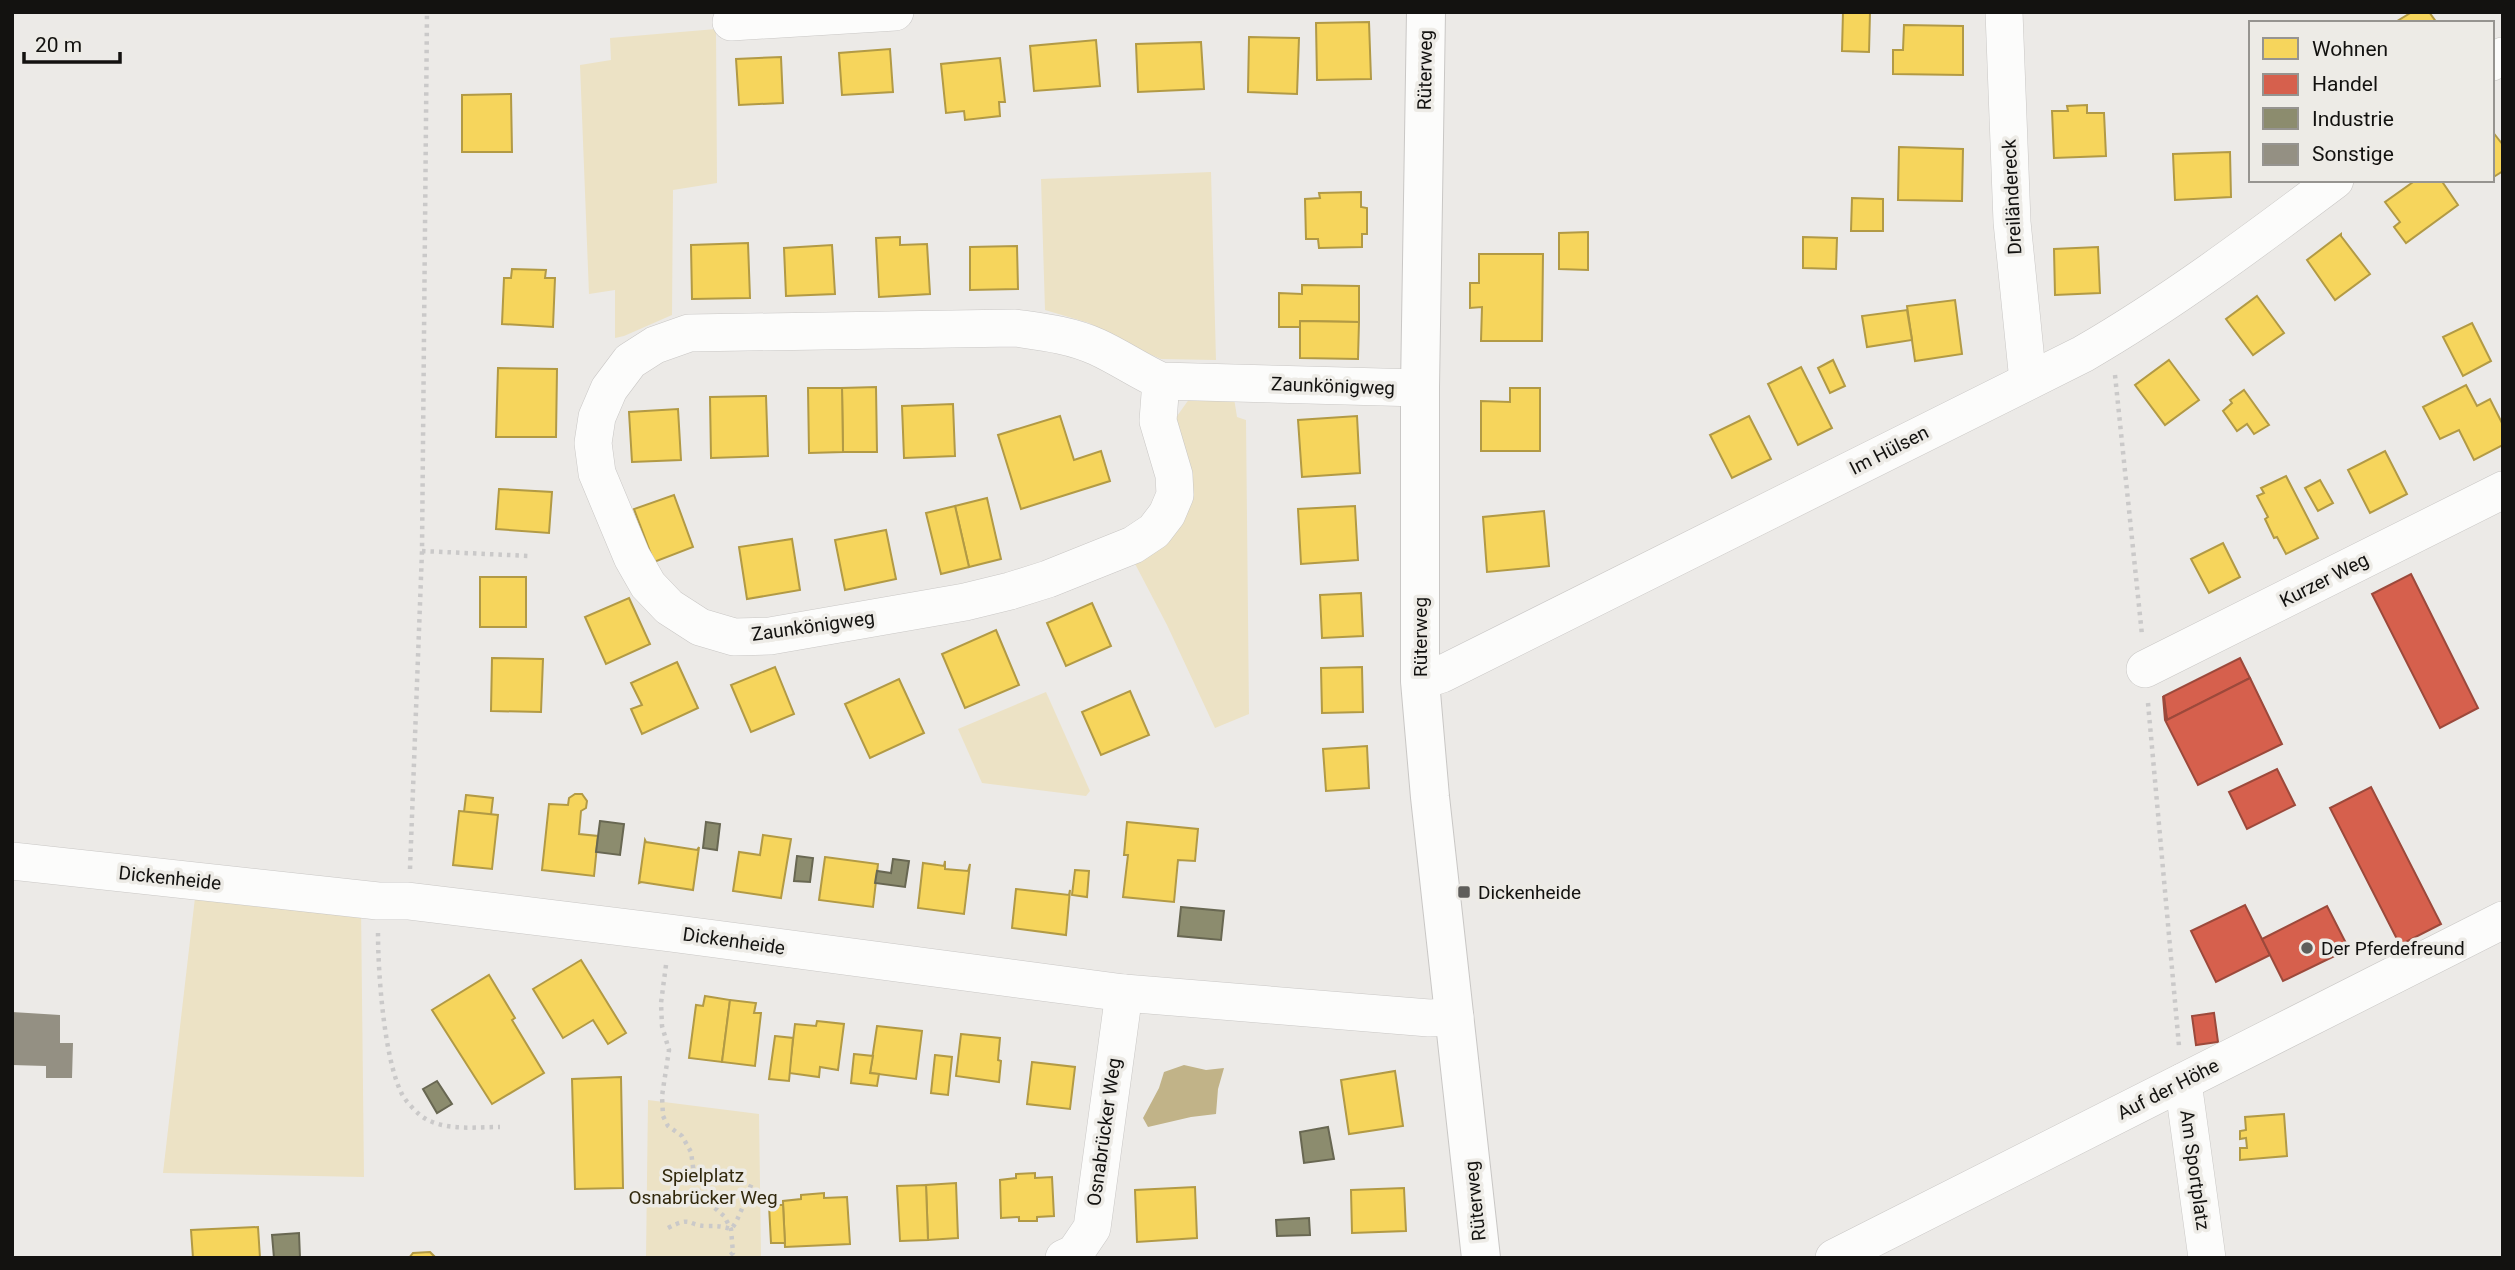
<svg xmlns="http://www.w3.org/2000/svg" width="2515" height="1270" font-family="Roboto,sans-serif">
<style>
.green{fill:#ece2c5}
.water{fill:#c1b388}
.homes{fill:#f6d55c;stroke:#b29a45;stroke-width:2}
.shops{fill:#d6604d;stroke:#9c493b;stroke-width:2}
.industry{fill:#8c8c6e;stroke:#686752;stroke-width:2}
.building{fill:#949083}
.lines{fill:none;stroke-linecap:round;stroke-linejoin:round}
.minor-casing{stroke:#c9c7c5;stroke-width:38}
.tertiary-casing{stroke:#c9c7c5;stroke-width:40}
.path{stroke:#cac9c9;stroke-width:4.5;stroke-dasharray:3.5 5;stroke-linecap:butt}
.minor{stroke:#fcfcfb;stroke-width:37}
.tertiary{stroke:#fcfcfb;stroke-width:38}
.poi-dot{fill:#5f5e5b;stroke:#edebe6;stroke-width:2.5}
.labels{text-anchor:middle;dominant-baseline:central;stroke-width:7;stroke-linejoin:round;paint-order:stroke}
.street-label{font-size:19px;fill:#131210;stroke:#edebe6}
.poi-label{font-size:19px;fill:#131210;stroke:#edebe6;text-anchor:start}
.park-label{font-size:19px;fill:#31280c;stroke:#edebe6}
</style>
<rect width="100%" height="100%" fill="#eceae7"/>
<!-- green -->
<g class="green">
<polygon points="716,29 717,183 673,190 672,315 624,336 615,338 615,290 589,294 580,65 611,60 610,38"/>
<polygon points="1211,172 1216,360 1161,359 1126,344 1089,323 1045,310 1041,179"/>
<polygon points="1233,392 1237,417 1246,420 1249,714 1215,728 1167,625 1132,558 1143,551 1175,419 1192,395"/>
<polygon points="1046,692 1090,791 1086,796 982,783 958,729"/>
<polygon points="196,889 361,905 364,1177 163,1173"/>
<polygon points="648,1100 759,1114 761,1258 646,1258"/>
</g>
<!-- water -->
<polygon class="water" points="1184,1065 1206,1070 1224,1068 1218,1089 1216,1114 1191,1117 1148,1127 1143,1118 1159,1088 1164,1072"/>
<!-- homes -->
<g class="homes">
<polygon points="1843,12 1870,12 1869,52 1842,51"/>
<polygon points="2412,12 2429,12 2437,23 2394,23"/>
<polygon points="1369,22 1371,79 1317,80 1316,23"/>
<polygon points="1904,25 1963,26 1963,75 1893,74 1893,50 1903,50"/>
<polygon points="1249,37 1299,38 1297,94 1248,92"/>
<polygon points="1096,40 1100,86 1034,91 1030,46"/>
<polygon points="1201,42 1204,89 1138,92 1136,44"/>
<polygon points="890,49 893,92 842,95 839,53"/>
<polygon points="781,57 783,103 739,105 736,59"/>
<polygon points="1000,58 1005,102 999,102 1000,116 965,120 964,111 946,113 941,64"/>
<polygon points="511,94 512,152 462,152 462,95"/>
<polygon points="2087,105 2087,113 2104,113 2106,156 2054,158 2052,111 2068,111 2067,106"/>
<polygon points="2492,131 2503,145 2503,171 2492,178"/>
<polygon points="1899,147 1963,149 1962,201 1898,200"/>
<polygon points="2230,152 2231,197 2175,200 2173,154"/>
<polygon points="2416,180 2441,180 2458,205 2406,243 2394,227 2400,222 2385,202"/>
<polygon points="1361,192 1361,207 1367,208 1367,234 1362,234 1362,247 1319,248 1318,239 1306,239 1305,199 1320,198 1319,193"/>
<polygon points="1852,198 1883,199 1883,231 1851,231"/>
<polygon points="1588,232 1588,270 1559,269 1559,233"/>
<polygon points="2341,234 2341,236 2370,274 2335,300 2307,260"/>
<polygon points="900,237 900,245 927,244 930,294 879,297 876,238"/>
<polygon points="1803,237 1837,238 1836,269 1803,268"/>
<polygon points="748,243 750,298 692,299 691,245"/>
<polygon points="832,245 835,294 786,296 784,248"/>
<polygon points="1017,246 1018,289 970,290 970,247"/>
<polygon points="2098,247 2100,293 2055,295 2054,249"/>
<polygon points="1479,254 1543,254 1542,341 1481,341 1482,307 1470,308 1470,283 1479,283"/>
<polygon points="512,269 546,270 545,278 555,278 553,327 502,324 504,278 511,278"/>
<polygon points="1302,285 1359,286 1359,322 1300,321 1300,327 1279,327 1279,293 1302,294"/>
<polygon points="2257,296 2284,333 2253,355 2226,319"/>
<polygon points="1955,300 1962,354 1915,361 1907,306"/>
<polygon points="1907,310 1912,340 1867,347 1862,316"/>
<polygon points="1300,321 1359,322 1358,359 1300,358"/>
<polygon points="2472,323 2491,361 2463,376 2443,337"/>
<polygon points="1833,360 1845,386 1830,393 1818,368"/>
<polygon points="2169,360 2199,400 2165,425 2135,385"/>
<polygon points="1801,367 1832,428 1798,445 1768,384"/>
<polygon points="498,368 557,369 556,437 496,437"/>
<polygon points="2466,385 2477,406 2490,399 2503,425 2503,445 2474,460 2459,430 2440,439 2423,407"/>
<polygon points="876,387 877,452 843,452 842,388"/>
<polygon points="808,388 842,388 843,452 809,453"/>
<polygon points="1510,388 1540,388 1540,451 1481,451 1481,401 1510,402"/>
<polygon points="2244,390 2269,425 2254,434 2247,424 2237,431 2223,411 2232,403 2230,400"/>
<polygon points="766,396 768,456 711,458 710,397"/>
<polygon points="953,404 955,456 904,458 902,406"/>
<polygon points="678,409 681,460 632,462 629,412"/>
<polygon points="1060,416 1074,460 1101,451 1110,481 1021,509 998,435"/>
<polygon points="1357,416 1360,473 1302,477 1298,420"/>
<polygon points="1749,416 1771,459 1732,478 1710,435"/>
<polygon points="2385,451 2407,494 2370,513 2348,470"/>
<polygon points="2286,476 2318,538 2286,554 2277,537 2274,538 2265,519 2268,517 2257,496 2264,493 2261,488"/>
<polygon points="2320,480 2333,503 2318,511 2305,488"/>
<polygon points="499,489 552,492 549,533 496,529"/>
<polygon points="674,495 693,547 654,562 634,509"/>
<polygon points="987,498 1001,559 969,567 955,506"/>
<polygon points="955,506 969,567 941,574 926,513"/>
<polygon points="1355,506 1358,560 1301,564 1298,509"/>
<polygon points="1544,511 1549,566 1487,572 1483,517"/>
<polygon points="886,530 896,579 845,590 835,540"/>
<polygon points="792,539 800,590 747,599 739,547"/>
<polygon points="2223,543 2240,577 2209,593 2191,559"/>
<rect x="480" y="577" width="46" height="50"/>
<polygon points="1361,593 1363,636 1322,638 1320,595"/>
<polygon points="629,598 650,644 606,664 585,617"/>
<polygon points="1092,603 1111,646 1066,666 1047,623"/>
<polygon points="996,630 1019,685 965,708 942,654"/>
<polygon points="492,658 543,659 541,712 491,711"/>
<polygon points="677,662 698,708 642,734 631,709 642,705 631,683"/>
<polygon points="775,667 794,714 751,732 731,685"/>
<polygon points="1362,667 1363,712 1322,713 1321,668"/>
<polygon points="899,679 924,733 870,758 845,704"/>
<polygon points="1130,691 1149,735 1101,755 1082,712"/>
<polygon points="1367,746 1369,788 1326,791 1323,749"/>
<polygon points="575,794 582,794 587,801 586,808 581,811 579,834 598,836 594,876 542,870 549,804 568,805 569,798"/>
<polygon points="466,795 493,798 491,815 464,812"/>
<polygon points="459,811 498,815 492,869 453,865"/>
<polygon points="1127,822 1198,829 1195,861 1178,860 1174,902 1123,897 1128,855 1124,855"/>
<polygon points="763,835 791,839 781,898 733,891 739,852 760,855"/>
<polygon points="645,840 646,842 697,850 699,847 693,890 641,882 639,883"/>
<polygon points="825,857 878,864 873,907 819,900"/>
<polygon points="945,861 945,869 968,871 970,864 964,914 918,908 923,863 944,866"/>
<polygon points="1075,870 1089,871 1087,897 1072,895"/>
<polygon points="1016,889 1069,895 1070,890 1066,935 1012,928"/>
<polygon points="581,960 626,1033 608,1044 593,1020 563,1038 533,989"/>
<polygon points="489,975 515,1018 512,1020 544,1073 492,1104 432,1010"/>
<polygon points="705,996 730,1000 722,1062 689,1058 696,1005 703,1006"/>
<polygon points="730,1000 756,1003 754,1013 761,1013 755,1066 722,1062"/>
<polygon points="817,1021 844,1024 838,1070 820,1067 819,1077 789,1073 795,1024 816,1026"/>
<polygon points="877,1026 922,1031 916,1079 870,1073"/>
<polygon points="961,1034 1000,1038 998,1060 1001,1061 999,1082 956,1076"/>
<polygon points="775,1036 793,1038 789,1081 769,1079"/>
<polygon points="854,1054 873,1056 870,1073 879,1074 877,1086 851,1083"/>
<polygon points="935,1055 952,1057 948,1095 931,1093"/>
<polygon points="1032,1062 1075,1067 1070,1109 1027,1104"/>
<polygon points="1395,1071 1403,1126 1349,1134 1341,1080"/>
<polygon points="621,1077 623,1188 575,1189 572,1079"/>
<polygon points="2284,1114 2287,1156 2240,1160 2240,1148 2247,1148 2246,1138 2240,1139 2240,1131 2246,1130 2245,1117"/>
<polygon points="1035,1173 1035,1178 1052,1177 1054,1216 1037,1217 1037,1221 1019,1221 1019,1217 1001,1218 1000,1180 1016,1178 1016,1174"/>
<polygon points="956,1183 958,1238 928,1240 926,1185"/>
<polygon points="926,1185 928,1240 900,1241 897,1186"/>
<polygon points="1195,1187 1197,1238 1137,1242 1135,1190"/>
<polygon points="1404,1188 1406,1231 1352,1233 1351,1190"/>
<polygon points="824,1193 824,1198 847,1197 850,1244 785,1247 783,1201 801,1199 801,1195"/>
<polygon points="769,1205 783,1205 785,1243 771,1243"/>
<polygon points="258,1227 260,1258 193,1258 191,1230"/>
<polygon points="430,1252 435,1257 447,1258 409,1258 413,1253"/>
</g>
<!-- shops -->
<g class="shops">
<polygon points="2411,574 2478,708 2440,728 2372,594"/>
<polygon points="2240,658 2250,678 2167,720 2164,696"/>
<polygon points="2250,678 2282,744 2198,785 2165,720 2163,696 2167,720"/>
<polygon points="2277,769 2295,805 2247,829 2229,792"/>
<polygon points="2371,787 2441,924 2400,945 2330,808"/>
<polygon points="2245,905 2270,955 2216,982 2191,931"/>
<polygon points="2327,906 2349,949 2283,981 2262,939"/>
<polygon points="2214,1013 2218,1042 2196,1045 2192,1016"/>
</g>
<!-- industry -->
<g class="industry">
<polygon points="600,821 624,824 620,855 596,852"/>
<polygon points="706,822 720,824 717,850 703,848"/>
<polygon points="797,856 813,858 810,882 794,881"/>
<polygon points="893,859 909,861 905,887 875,883 877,871 891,873"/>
<polygon points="1181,907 1224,911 1221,940 1178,936"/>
<polygon points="437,1081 452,1104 437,1113 423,1089"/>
<polygon points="1328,1127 1334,1159 1304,1163 1300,1132"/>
<polygon points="1309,1218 1310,1235 1277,1236 1276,1220"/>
<polygon points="299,1233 300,1258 274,1258 272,1235"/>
</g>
<!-- building -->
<polygon class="building" points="12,1012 60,1015 60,1043 73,1043 72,1078 46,1078 46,1066 12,1065"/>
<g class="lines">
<!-- minor casing -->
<g class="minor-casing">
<g id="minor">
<polyline points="2004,12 2012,222 2028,381"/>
<polyline points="731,22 895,12"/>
<polyline points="2492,62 2503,56"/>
<path d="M1161,381L1158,421L1174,475L1175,495L1167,514L1154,531L1133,545L1048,579L1010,591L965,602L770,636L734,637L700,627L669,607L648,585L632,557L597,473L593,443L597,417L609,389L630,361L655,345L689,333L1015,328C1043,332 1071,335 1097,347C1119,357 1139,371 1161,381L1420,388"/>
<polyline points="2145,669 2503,490"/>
<path d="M1420,681L1442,674L2083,354C2171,303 2254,241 2335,180"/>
<polyline points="12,861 378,901 408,901 670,933 1124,993 1429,1018 1455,1017"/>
<polyline points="2183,1082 2207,1258"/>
<polyline points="1064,1258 1075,1253 1092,1228 1124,993"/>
<polyline points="1834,1258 2503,920"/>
</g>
</g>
<!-- tertiary casing -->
<g class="tertiary-casing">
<polyline id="tertiary" points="1426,12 1420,388 1420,681 1430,797 1481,1258"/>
</g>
<!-- path -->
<g class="path">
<polyline points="2115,375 2142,635"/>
<polyline points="422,551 530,556"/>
<polyline points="2148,703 2179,1046"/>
<polyline points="410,869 422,551 427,12"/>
<path d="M378,933C378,973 384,1057 401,1092C404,1100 418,1115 426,1119C448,1131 476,1127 500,1127"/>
<polyline points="666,965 661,1003 662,1026 669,1050 662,1096 663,1116 668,1126 682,1136 691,1152 695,1181 700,1195 724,1216 731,1229 733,1253 726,1258"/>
<path d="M668,1228C693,1215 687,1226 707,1226C716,1226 722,1226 731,1229C739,1221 746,1196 752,1183"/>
</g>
<!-- minor -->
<use href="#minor" class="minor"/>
<!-- tertiary -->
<use href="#tertiary" class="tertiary"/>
</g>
<!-- markers -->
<g class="poi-dot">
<rect x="1457" y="885" width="14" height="14" rx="3.5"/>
<circle cx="2307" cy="948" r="7"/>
</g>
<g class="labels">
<!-- street labels -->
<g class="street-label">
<text transform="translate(1425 70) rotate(-89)">Rüterweg</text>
<text transform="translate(2012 197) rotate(-93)">Dreiländereck</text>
<text transform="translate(1333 386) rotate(2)">Zaunkönigweg</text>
<text transform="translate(1889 450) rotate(-27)">Im Hülsen</text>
<text transform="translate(2324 580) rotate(-27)">Kurzer Weg</text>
<text transform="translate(813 626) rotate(-8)">Zaunkönigweg</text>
<text transform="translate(1420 637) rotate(-90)">Rüterweg</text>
<text transform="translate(170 878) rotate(6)">Dickenheide</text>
<text transform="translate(734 941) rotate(8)">Dickenheide</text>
<text transform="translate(2168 1089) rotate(-27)">Auf der Höhe</text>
<text transform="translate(1104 1132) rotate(-82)">Osnabrücker Weg</text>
<text transform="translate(2195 1170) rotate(82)">Am Sportplatz</text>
<text transform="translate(1475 1201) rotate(-96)">Rüterweg</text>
</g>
<!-- poi labels -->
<g class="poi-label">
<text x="1478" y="892">Dickenheide</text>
<text x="2321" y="948">Der Pferdefreund</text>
</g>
<!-- park labels -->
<g class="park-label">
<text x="703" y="1175">Spielplatz<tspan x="703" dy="22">Osnabrücker Weg</tspan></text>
</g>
</g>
<!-- border -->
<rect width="2515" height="1270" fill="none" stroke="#131210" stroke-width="28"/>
<!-- legend -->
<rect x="2249" y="21" width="245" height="161" fill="#edebe6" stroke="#969490" stroke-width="2"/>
<rect x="2263" y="38" width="35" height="21" fill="#f6d55c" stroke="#969490" stroke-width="2"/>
<text x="2312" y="56" font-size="21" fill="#131210">Wohnen</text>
<rect x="2263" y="74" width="35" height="21" fill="#d6604d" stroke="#969490" stroke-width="2"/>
<text x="2312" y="91" font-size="21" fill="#131210">Handel</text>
<rect x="2263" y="108" width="35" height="21" fill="#8c8c6e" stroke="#969490" stroke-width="2"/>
<text x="2312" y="126" font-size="21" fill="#131210">Industrie</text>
<rect x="2263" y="144" width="35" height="21" fill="#949083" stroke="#969490" stroke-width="2"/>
<text x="2312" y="161" font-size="21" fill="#131210">Sonstige</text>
<!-- scale -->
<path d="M24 52v10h96v-10" fill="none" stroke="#131210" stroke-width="3.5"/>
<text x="35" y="52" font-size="21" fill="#131210" stroke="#edebe6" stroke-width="5" paint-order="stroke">20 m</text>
</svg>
